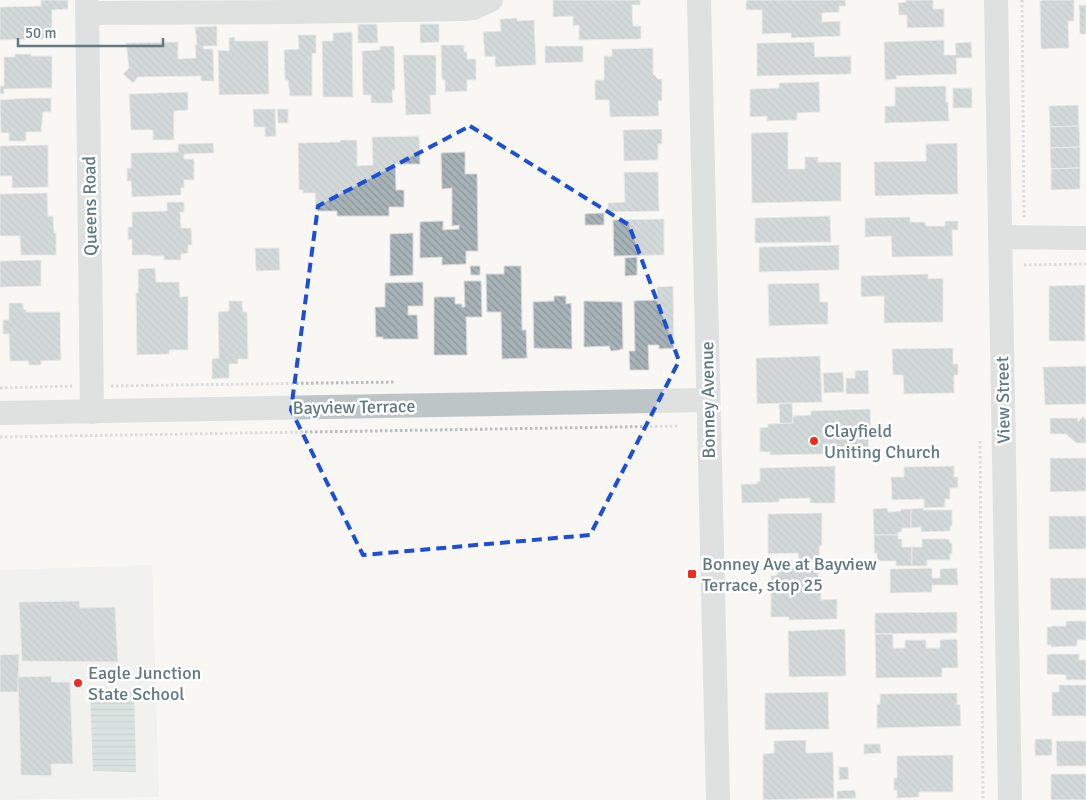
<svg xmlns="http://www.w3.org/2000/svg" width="1086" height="800" font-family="Signika,sans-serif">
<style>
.built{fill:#e8e9e8}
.water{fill:url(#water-rules)}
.building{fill:url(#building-back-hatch);stroke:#d9d9d7}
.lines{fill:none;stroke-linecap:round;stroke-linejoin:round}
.path{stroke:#b8bdbf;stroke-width:3;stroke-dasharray:2.5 2.5;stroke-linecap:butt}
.minor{stroke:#bec5c7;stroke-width:24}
.marked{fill:none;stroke:#1d4ed8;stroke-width:4;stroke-dasharray:10 6;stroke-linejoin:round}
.poi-dot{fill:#ec2c1f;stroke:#fff;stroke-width:2}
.labels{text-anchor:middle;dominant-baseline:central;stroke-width:5;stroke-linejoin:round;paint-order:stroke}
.street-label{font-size:18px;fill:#617981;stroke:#fff}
.poi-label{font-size:18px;fill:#617981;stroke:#fff;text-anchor:start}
</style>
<defs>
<pattern id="water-rules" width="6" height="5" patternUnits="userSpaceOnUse" patternTransform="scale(1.25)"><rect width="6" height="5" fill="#b5c7c8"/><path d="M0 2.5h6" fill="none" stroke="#97a6a8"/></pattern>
<pattern id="building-back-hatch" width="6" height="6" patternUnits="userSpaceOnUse" patternTransform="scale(1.25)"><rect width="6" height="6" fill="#a7b3b7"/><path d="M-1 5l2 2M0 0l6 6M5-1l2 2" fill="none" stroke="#8b969a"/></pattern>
</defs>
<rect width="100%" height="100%" fill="#f8f7f4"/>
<!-- built -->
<polygon class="built" points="152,565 159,797 0,800 0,570"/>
<!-- water -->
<polygon class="water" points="134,691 136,772 93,771 90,693"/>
<!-- building -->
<g class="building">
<polygon points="41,0 68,0 68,9 52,10 52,28 47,28 48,39 0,40 0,7 41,6"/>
<polygon points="553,0 640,0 640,5 632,5 633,26 641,26 641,39 579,40 579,25 573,26 573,16 553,17"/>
<polygon points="746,0 845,0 846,6 839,6 839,12 822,13 822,22 840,21 840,36 791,38 791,33 762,34 762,10 746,10"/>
<polygon points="906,0 933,0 933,9 944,9 944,27 907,28 907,15 899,15 898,3 906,2"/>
<polygon points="1042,0 1074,0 1074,21 1068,21 1069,48 1041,49 1040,1 1042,1"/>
<polygon points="1079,5 1086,5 1086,34 1080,34"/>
<polygon points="517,18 517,21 534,20 536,65 495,67 495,56 485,57 483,32 501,31 500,19"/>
<polygon points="358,24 377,24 378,43 358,43"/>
<polygon points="420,24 439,24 439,42 420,43"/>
<polygon points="217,26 217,46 203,46 204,49 213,49 214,81 201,81 201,76 138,77 133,83 123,74 129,68 126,43 178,42 178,59 196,58 195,45 197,45 195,27"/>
<polygon points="352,32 353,97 323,97 322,41 333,41 333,33"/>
<polygon points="298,35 316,35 316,53 312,54 312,96 290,96 288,80 285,80 284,50 299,49"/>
<polygon points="234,37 235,41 268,41 269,94 219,95 218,50 229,51 229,38"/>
<polygon points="944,40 944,55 956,55 955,43 971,42 972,58 956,58 957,74 896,76 897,79 885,80 884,42"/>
<polygon points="814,42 815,57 851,56 851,74 757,76 757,43"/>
<polygon points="441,45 464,45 464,52 467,52 467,59 476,59 476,80 467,80 467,91 445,92 445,80 442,80"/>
<polygon points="380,46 394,46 395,90 392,90 393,103 371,103 371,95 363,95 362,51 380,50"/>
<polygon points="545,46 583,46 583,62 545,63"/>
<polygon points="653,48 653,74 658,79 662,79 662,101 658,101 659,116 610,117 609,100 595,100 595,80 604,80 604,56 612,56 612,49"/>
<polygon points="15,54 31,54 31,56 52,56 52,88 4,89 4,94 0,94 0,86 4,86 4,57 15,57"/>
<polygon points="403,55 436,55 436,95 430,95 431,114 406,115"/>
<polygon points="819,82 820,112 797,113 797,120 767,121 767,116 750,117 750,89 779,88 779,83"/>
<polygon points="946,86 946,102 948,102 949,121 885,123 885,106 895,106 895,87"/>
<rect x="953" y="88" width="19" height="20"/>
<polygon points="188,92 188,110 174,111 174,140 153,140 153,130 131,130 129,94"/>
<polygon points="28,98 51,98 51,112 43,112 41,132 26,132 26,141 9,141 9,133 1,133 0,100"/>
<polygon points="1078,105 1079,126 1050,127 1049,106"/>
<polygon points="253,109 275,109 276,136 265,137 265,127 254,127"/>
<polygon points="277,109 288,109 288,123 278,123"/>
<polygon points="1079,126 1080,147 1050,148 1050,127"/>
<polygon points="662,129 662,144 658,144 658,160 624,161 623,130"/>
<polygon points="788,132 788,169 805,169 805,157 818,157 818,162 841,162 841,201 752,203 751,133"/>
<polygon points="419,136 420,164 395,164 396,190 404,190 404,207 389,207 389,216 337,216 337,211 316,211 315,193 303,193 303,190 299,190 298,143 340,142 340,140 357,140 357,166 373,165 372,137"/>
<polygon points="213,143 214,153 184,154 184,159 194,159 194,180 184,180 184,188 181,188 181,195 132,197 131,181 127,181 127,168 131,168 131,153 178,152 178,144"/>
<polygon points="957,143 958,194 875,196 874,162 926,161 926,144"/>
<polygon points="48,145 48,187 12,188 12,176 0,176 0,146"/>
<polygon points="1080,147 1080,168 1051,169 1050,148"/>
<polygon points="465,152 465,174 477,174 478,251 466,251 466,264 442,265 442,257 420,258 420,222 443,221 443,230 459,229 459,225 452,226 452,188 442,189 441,153"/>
<polygon points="1080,168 1080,189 1051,190 1051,169"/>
<polygon points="624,172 658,172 659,211 608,212 608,203 625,202"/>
<polygon points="47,193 48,216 53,216 54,233 56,233 56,255 21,255 20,236 0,236 0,194"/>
<polygon points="167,202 184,202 184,212 180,212 181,228 191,228 192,245 188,245 188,253 181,254 181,260 164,260 164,256 151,256 151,255 132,255 132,239 128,240 128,227 132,227 132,212 167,211"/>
<polygon points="604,213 604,225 585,225 585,214"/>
<polygon points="830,216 831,242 755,243 755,218"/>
<polygon points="910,217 910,222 925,222 926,226 945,226 945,221 958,221 958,230 952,230 953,256 892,257 891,236 865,237 865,218"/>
<polygon points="664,219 664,255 614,256 613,220"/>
<polygon points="413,233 413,275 390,276 390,234"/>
<polygon points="839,245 839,270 759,272 759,247"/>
<polygon points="255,248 279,248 280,270 256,271"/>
<polygon points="637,257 637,275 625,276 625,258"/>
<polygon points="41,260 41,286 0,287 0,261"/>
<polygon points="470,266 480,266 480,275 471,275"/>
<polygon points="504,266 521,266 522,330 526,330 527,358 502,359 501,312 487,312 486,274 504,274"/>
<polygon points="155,268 156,282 179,282 180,297 188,296 188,350 169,350 169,354 137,355 136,293 138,293 138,269"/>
<polygon points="928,274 928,279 943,278 943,322 884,323 884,296 861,297 861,276"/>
<polygon points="464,281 481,281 482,317 466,317 467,355 434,355 434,297 455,297 455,304 462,304 462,307 465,307"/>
<polygon points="423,282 423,306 408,306 408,315 417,315 418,339 383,339 383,337 376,337 375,307 385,307 385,283"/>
<polygon points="819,283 820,302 828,302 828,324 769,326 768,284"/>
<polygon points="1085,285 1085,341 1049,341 1049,286"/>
<polygon points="673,286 674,348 659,349 659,345 648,345 649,370 630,370 629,351 635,351 634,301 657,300 657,287"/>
<polygon points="554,296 566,296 566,304 571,303 572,349 534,348 533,302 554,301"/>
<polygon points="229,301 242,301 243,312 247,312 248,359 238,359 238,364 229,364 229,378 212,379 212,359 219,358 218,312 229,311"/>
<polygon points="584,301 622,302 623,349 620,349 620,350 611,351 609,346 584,347"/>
<polygon points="9,303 23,303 23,309 26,310 26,312 60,312 61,360 41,361 41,365 29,365 28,361 10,361 9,334 3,334 3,320 9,320"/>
<polygon points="953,348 953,364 958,364 958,375 954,375 954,393 904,394 903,375 893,375 892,349"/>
<polygon points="820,356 822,402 757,404 756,358"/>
<polygon points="1086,366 1086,404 1045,405 1043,367"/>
<polygon points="868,370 869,394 846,394 846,378 855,378 855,371"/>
<polygon points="843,372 844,392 824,393 823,373"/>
<polygon points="792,403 793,423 780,424 779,404"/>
<polygon points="870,409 871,430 868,429 869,453 770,455 770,452 760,452 760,428 768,427 768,424 793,423 793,416 811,415 811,411"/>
<polygon points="1083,416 1086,420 1086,443 1076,443 1066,434 1050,434 1050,418 1078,418 1078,422"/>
<polygon points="1050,458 1086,458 1086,491 1050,492"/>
<polygon points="835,466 835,503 810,503 810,498 779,499 779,502 742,503 741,484 757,484 757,482 760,481 760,468"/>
<polygon points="954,466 954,477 958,477 958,488 950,488 950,499 945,499 945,507 924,508 924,499 892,500 891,477 904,477 904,467"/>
<polygon points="887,508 888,512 901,511 901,509 911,509 911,528 902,528 902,532 898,532 898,535 874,535 873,509"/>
<polygon points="923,508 923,510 952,510 952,526 950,526 950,531 921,532 921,527 911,528 911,509"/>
<polygon points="822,513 822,546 819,546 820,560 799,561 798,553 768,554 768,514"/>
<rect x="1049" y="516" width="37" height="33"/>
<polygon points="874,535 898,535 898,539 902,539 902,547 912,547 912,566 896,566 896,561 877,561 877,553 874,553"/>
<polygon points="922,539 949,539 950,543 952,543 952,554 950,554 950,560 927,560 927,566 912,566 912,547 922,547"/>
<polygon points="777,568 818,568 819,592 821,592 821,600 837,599 837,619 789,620 789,617 771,617 771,576 777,575"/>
<polygon points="932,568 932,578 940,578 940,569 957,568 958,585 932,585 932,592 890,593 890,569"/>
<polygon points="1050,578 1086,578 1086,610 1051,610"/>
<polygon points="79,601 80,608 115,607 118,662 22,661 19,602"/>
<polygon points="957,612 957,633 875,634 875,613"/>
<polygon points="1066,621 1086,621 1086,640 1077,640 1077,646 1051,647 1051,645 1047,645 1047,627 1051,627 1051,626 1066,626"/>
<polygon points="845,629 846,676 789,677 788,631"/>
<polygon points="875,634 893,634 893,648 905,648 905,640 926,640 926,648 940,648 940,640 957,639 958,668 942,668 942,677 876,678"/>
<polygon points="19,654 18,692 0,692 0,655"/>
<polygon points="1051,654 1079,654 1079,660 1086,660 1086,680 1066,680 1066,675 1047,674 1047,655"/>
<polygon points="52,676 51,682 70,682 73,764 51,764 52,776 21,775 18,677"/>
<polygon points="1059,685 1086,685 1086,716 1052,716 1052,692 1059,692"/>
<polygon points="828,692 829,729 765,730 765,693"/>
<polygon points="957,693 957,705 960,704 961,726 877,728 877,704 880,704 880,694"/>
<polygon points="1035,739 1052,739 1052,755 1035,756"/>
<polygon points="806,740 806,753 833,752 834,798 763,800 763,754 774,753 774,741"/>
<polygon points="1056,741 1086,741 1086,766 1057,766"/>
<polygon points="864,744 880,744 881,753 864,754"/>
<polygon points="953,755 953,792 919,792 919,797 897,798 897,790 894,790 894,778 897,778 897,756"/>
<polygon points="839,767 848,767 849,779 839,780"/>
<rect x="1051" y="774" width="35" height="26"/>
<polygon points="855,790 856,798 837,799 837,791"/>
</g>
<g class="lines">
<!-- path -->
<g class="path">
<polyline points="1022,0 1024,217"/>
<polyline points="1024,265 1086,264"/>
<polyline points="111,386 395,382"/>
<polyline points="0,388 72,386"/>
<polyline points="0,437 680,426"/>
<polyline points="980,441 983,800"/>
</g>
<!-- minor -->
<g class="minor">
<polyline points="87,0 92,412"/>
<polyline points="699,0 718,800"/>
<polyline points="996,0 1010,800"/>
<polyline points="87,13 293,12 464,9 474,8 491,0"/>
<polyline points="1000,237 1086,238"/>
<polyline points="0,413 708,400"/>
</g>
</g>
<!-- marked area -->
<path d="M0 0H1086V800H0ZM470,126L629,225L679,361L590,535L363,555L291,410L318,206Z" fill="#f8f7f4" fill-opacity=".55" fill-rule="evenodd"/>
<path class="marked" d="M470,126L629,225L679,361L590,535L363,555L291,410L318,206Z"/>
<!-- markers -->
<g class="poi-dot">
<circle cx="814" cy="441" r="5"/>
<rect x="687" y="569" width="10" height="10" rx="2.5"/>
<circle cx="78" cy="683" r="5"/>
</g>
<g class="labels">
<!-- street labels -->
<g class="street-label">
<text transform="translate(90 206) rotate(-91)">Queens Road</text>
<text transform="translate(708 400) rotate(-91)">Bonney Avenue</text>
<text transform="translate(1003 400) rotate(-91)">View Street</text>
<text transform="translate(354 407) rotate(-1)">Bayview Terrace</text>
</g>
<!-- poi labels -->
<g class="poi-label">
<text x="824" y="431">Clayfield<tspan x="824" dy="21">Uniting Church</tspan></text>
<text x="702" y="564">Bonney Ave at Bayview<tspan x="702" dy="21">Terrace, stop 25</tspan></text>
<text x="88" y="673">Eagle Junction<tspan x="88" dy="21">State School</tspan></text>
</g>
</g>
<!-- scale -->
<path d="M18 38v8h145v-8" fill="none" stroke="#617981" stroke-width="2.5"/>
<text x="25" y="38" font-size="15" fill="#617981" stroke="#ffffff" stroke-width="4" paint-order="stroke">50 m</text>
</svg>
